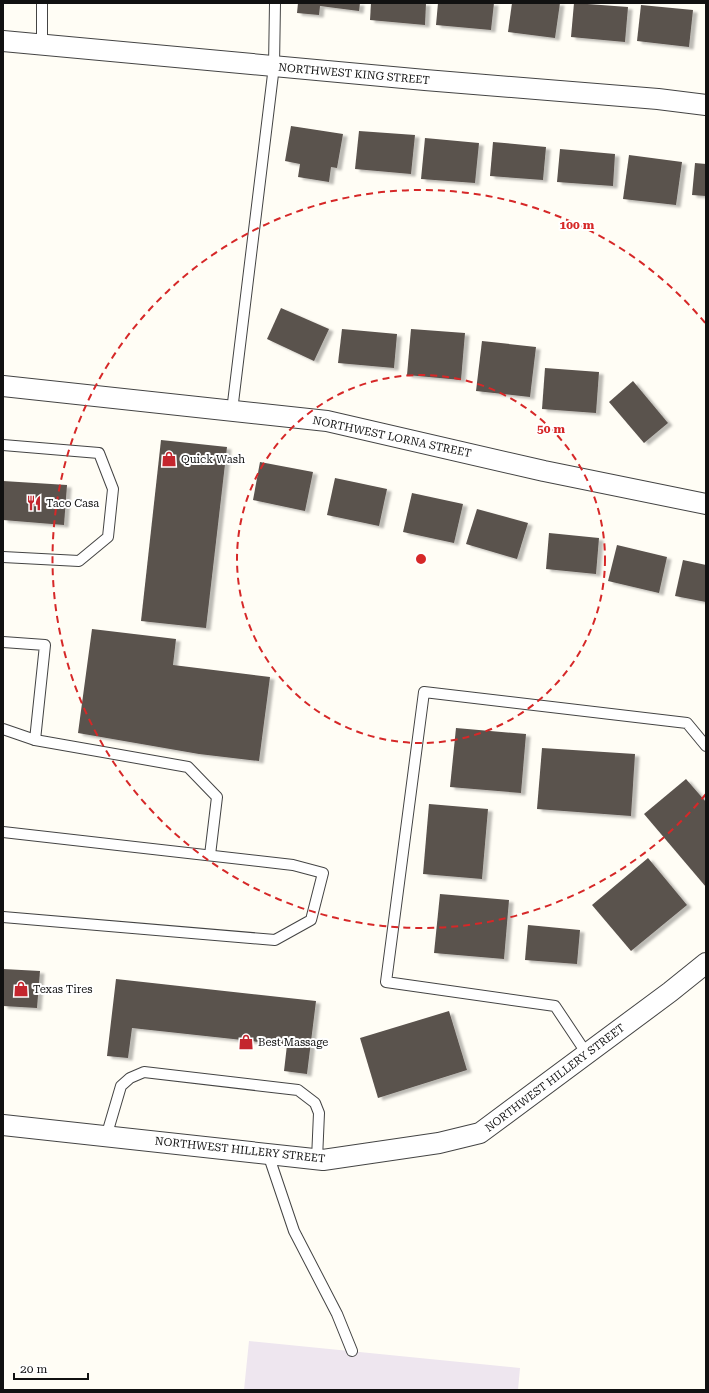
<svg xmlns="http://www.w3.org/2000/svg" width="709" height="1393" font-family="'Roboto Serif',serif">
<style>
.industrial{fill:#eee6ef}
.building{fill:#5a524d;filter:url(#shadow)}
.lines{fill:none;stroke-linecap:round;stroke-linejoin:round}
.lane-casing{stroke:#444;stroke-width:12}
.street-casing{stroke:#444;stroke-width:22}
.lane{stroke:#fff;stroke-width:10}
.street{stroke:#fff;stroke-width:20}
.ring{fill:none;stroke:#d62828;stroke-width:2;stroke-dasharray:7 5}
.labels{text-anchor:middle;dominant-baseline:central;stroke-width:4;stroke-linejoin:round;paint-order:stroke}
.street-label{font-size:11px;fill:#111;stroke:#fff}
.poi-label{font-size:11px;fill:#111;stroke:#fff;text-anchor:start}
.centre{fill:#d62828;stroke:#fff;stroke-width:2}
.ring-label{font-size:12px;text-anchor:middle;font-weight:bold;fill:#d62828;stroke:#fff;stroke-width:4;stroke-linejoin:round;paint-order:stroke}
</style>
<defs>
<filter id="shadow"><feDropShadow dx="4.5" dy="2.5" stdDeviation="1" flood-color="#0004"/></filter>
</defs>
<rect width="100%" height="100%" fill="#fffdf5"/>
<!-- industrial -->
<polygon class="industrial" points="249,1341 520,1368 518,1390 244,1390"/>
<!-- building -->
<g class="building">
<polygon points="298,3 360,3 359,11 320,6 319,15 297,13"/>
<polygon points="371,3 426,3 425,25 370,20"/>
<polygon points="438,3 494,3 491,30 436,25"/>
<polygon points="512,3 560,3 555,38 508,32"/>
<polygon points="574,3 628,7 625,42 571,37"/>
<polygon points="641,5 693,10 689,47 637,41"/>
<polygon points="291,126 343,134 337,168 331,167 329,182 298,177 300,164 285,161"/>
<polygon points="359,131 415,135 411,174 355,169"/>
<polygon points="425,138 479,143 475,183 421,179"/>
<polygon points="493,142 546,147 543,180 490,176"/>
<polygon points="560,149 615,154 613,186 557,182"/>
<polygon points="629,155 682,162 676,205 623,199"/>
<polygon points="695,163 706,164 706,196 692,195"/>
<polygon points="281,308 329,329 314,361 267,339"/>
<polygon points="342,329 397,334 394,368 338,363"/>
<polygon points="411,329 465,333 461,380 407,375"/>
<polygon points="482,341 536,347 530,397 476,391"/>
<polygon points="545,368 599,372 596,413 542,409"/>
<polygon points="633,381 668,423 644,443 609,402"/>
<polygon points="161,440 227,447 206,628 141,621"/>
<polygon points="260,462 313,472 305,511 253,500"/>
<polygon points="335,478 387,489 379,526 327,515"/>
<polygon points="3,481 67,485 64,525 3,520"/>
<polygon points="412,493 463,504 454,543 403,532"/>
<polygon points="477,509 528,523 517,559 466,544"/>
<polygon points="549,533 599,538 596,574 546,569"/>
<polygon points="617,545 667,557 659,593 608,581"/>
<polygon points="683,560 706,565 706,602 675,596"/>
<polygon points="92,629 176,639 173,665 270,677 259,761 199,754 78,733"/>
<polygon points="456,728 526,734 521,793 450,787"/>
<polygon points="542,748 635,754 631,816 537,809"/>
<polygon points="686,779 706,802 706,887 644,814"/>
<polygon points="429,804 488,809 482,879 423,874"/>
<polygon points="648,858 687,905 631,951 592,905"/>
<polygon points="440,894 509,900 504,959 434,953"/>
<polygon points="528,925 580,930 577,964 525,960"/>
<polygon points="3,969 40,971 37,1008 3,1006"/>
<polygon points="116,979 316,1001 307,1074 284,1071 287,1045 132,1028 128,1058 107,1056"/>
<polygon points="449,1011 467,1070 378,1098 360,1038"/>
</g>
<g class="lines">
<!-- lane casing -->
<g class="lane-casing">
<g id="lane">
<polyline points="42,44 42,3"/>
<polyline points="232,411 274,66 275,3"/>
<polyline points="3,445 99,453 113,489 108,537 79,561 3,557"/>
<polyline points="3,642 45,645 35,740 3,729"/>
<polyline points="35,740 188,767 217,797 210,855"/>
<polyline points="3,832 293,865 323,873 311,920 275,940 3,917"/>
<polyline points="587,1054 555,1006 386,982 424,692 687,723 706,746"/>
<polyline points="106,1137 121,1086 130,1078 144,1072 298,1090 315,1103 319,1113 317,1159"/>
<polyline points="268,1154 294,1231 337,1314 352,1351"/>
</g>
</g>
<!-- street casing -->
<g class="street-casing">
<g id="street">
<polyline points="3,41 425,80 658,99 706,105"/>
<polyline points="3,386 327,421 544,471 706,504"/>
<polyline points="3,1125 323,1160 439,1143 480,1133 670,992 706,963"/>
</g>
</g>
<!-- lane -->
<use href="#lane" class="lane"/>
<!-- street -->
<use href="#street" class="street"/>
</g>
<!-- distance rings -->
<g class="ring">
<circle cx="421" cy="559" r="184"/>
<path d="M706 794A369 369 0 1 1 706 324"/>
</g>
<!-- icons -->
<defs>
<g id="shop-bare" transform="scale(1.2)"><path d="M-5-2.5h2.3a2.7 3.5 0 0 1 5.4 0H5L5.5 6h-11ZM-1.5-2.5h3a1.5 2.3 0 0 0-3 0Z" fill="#c4262e" stroke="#fff" stroke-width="2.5" paint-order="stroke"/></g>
<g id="restaurant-bare" transform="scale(1.2)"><path d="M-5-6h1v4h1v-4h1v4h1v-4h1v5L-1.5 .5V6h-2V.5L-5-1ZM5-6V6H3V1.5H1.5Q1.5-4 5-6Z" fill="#c4262e" stroke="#fff" stroke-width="2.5" paint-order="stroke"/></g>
</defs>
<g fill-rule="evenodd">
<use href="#shop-bare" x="169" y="459"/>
<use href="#restaurant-bare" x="34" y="503"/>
<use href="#shop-bare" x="21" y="989"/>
<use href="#shop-bare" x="246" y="1042"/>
</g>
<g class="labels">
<!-- street labels -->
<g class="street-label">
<text transform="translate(354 74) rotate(5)">NORTHWEST KING STREET</text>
<text transform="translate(392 437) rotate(12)">NORTHWEST LORNA STREET</text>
<text transform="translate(555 1078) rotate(-37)">NORTHWEST HILLERY STREET</text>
<text transform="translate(240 1150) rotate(6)">NORTHWEST HILLERY STREET</text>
</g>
<!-- poi labels -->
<g class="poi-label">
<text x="181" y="459">Quick Wash</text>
<text x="46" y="503">Taco Casa</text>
<text x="33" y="989">Texas Tires</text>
<text x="258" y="1042">Best Massage</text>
</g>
</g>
<circle cx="421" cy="559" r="6" class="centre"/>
<g class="ring-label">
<text x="577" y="229">100 m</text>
<text x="551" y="433">50 m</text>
</g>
<!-- border -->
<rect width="709" height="1393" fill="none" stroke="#111111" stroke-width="8"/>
<!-- scale -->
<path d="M14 1373v6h74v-6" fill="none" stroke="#111111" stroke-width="2"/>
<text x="20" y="1373" font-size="12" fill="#111111" stroke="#ffffff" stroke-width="3" paint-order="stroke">20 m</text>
</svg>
